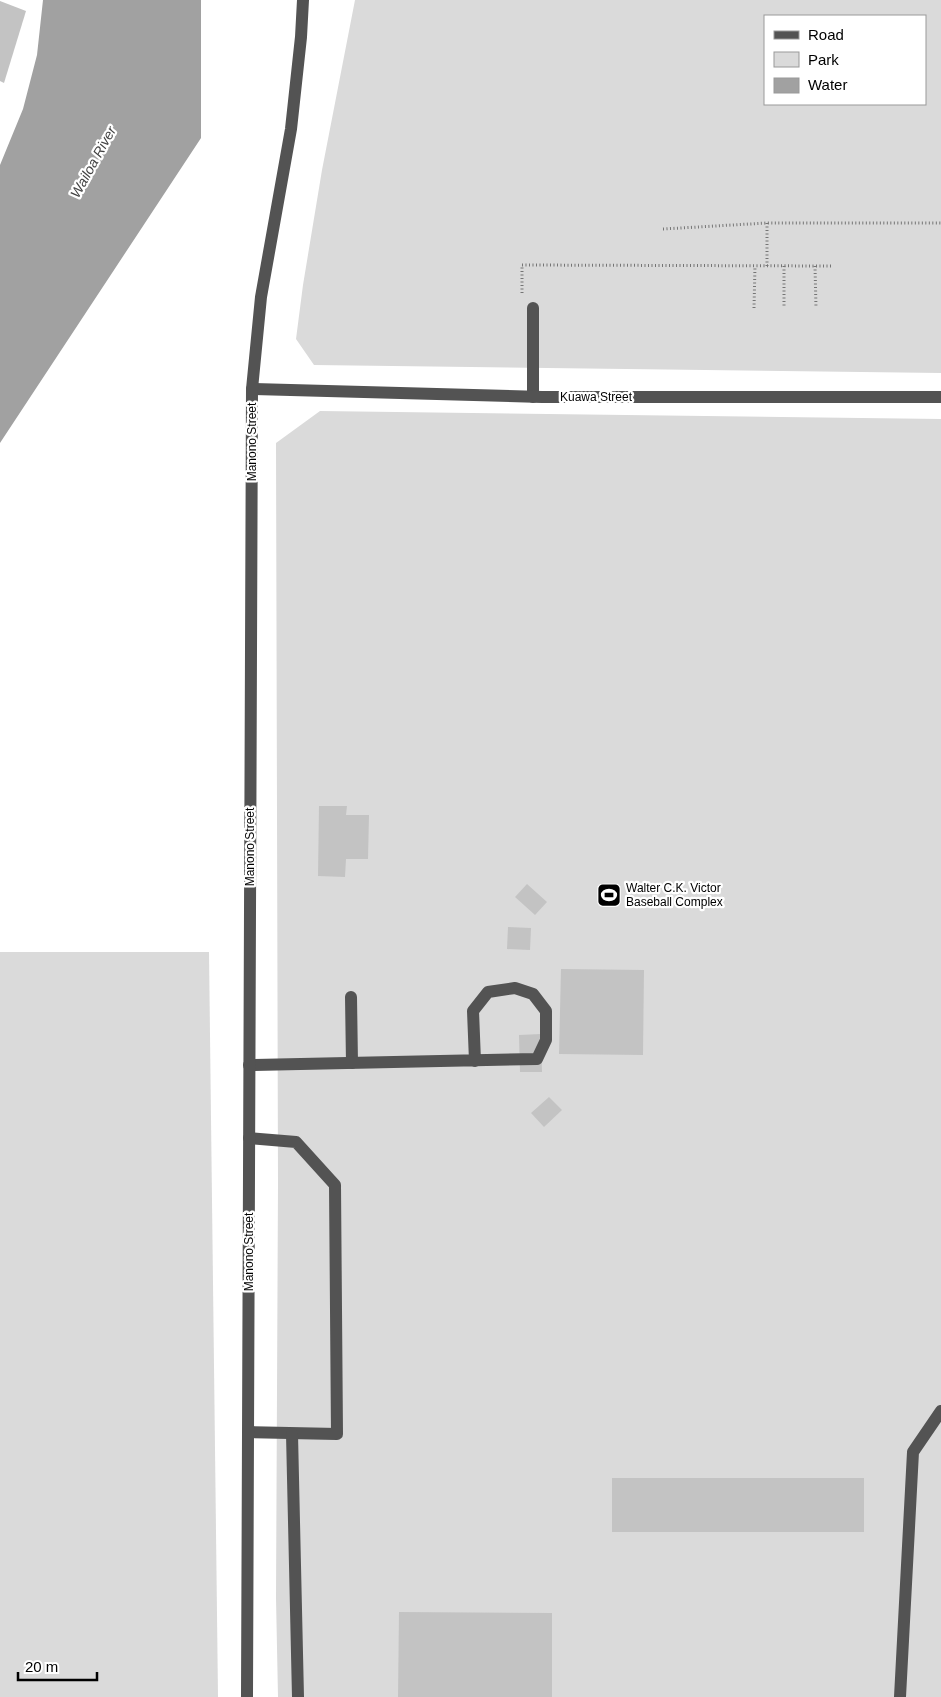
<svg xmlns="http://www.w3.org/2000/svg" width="941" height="1697" font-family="Arial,sans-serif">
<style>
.green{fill:#dadada;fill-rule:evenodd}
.water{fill:#a1a1a1}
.building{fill:#c3c3c3}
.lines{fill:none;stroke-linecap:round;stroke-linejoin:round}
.path{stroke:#757575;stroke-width:3;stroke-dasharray:1 2.5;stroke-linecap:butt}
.minor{stroke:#535353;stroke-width:12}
.labels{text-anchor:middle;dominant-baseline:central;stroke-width:4.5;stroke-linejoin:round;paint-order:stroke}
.street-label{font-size:12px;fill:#000;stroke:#fff}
.poi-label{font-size:12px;fill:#000;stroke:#fff;text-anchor:start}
.water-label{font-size:14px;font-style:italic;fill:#424242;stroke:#fff}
</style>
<rect width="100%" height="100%" fill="#fff"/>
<!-- green -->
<g class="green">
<path d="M355,0H941V373L314,365L296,339L303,285L322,170ZM765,16H925V104H765Z"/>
<polygon points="320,411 941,419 941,1697 278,1697 276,1598 278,1184 276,443"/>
<polygon points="0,952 209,952 218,1697 0,1697"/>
</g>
<!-- water -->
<polygon class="water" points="43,0 201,0 201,138 0,443 0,165 23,109 37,55"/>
<!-- building -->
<g class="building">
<polygon points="0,1 26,11 4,83 0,81"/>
<polygon points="319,806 347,806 346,815 369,815 368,859 346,859 345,877 318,876"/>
<polygon points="527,884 547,902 535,915 515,897"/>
<polygon points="508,927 531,928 530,950 507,949"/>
<polygon points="561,969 644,970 643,1055 559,1054"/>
<polygon points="541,1034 542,1072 520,1072 519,1035"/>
<polygon points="549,1097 562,1110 544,1127 531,1113"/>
<rect x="612" y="1478" width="252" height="54"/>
<polygon points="399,1612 552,1613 552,1697 398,1697"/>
</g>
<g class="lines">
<!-- path -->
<g class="path">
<polyline points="663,229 767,223 941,223"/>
<polyline points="767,266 767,223"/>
<polyline points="784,266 784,308"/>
<polyline points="815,266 816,308"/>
<polyline points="522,293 522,265 833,266"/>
<polyline points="754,308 755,266"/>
</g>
<!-- minor -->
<g class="minor">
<polyline points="533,308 533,397"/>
<polyline points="252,389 542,397 941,397"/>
<polyline points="351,997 352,1063"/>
<path d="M249,1065C345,1063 441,1061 537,1059L546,1040V1011L533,994L515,988L488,992L473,1011L475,1061"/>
<polyline points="248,1432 337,1434 335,1185 296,1142 249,1138"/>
<polyline points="292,1434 298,1697"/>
<polyline points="247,1697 252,389 261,297 291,129 301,37 303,0"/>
<polyline points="900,1697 913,1452 941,1411"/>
</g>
</g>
<!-- icons -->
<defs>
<g id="stadium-square" transform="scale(1.25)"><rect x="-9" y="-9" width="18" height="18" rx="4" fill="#000" stroke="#fff"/><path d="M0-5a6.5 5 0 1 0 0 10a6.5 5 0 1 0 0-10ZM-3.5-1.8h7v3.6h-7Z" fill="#fff"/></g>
</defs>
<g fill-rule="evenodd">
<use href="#stadium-square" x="609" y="895"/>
</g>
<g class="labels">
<!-- street labels -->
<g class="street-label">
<text x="596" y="397">Kuawa Street</text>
<text transform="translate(252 442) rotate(-90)">Manono Street</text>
<text transform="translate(250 847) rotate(-90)">Manono Street</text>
<text transform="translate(249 1252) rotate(-90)">Manono Street</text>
</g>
<!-- poi labels -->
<g class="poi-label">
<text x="626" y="888">Walter C.K. Victor<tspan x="626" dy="14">Baseball Complex</tspan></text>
</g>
<!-- water labels -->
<g class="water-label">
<text transform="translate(93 162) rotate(-61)">Wailoa River</text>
</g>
</g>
<!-- legend -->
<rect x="764" y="15" width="162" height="90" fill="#ffffff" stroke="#999999"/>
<rect x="774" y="31" width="25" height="8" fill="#535353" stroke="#999999"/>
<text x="808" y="40" font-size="15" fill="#000000">Road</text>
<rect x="774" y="52" width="25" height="15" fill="#dadada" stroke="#999999"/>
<text x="808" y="65" font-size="15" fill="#000000">Park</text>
<rect x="774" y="78" width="25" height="15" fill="#a1a1a1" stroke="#999999"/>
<text x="808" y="90" font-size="15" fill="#000000">Water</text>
<!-- scale -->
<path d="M18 1672v8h79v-8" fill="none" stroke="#000000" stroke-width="2.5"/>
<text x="25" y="1672" font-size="15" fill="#000000" stroke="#ffffff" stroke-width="4" paint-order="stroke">20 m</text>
</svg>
